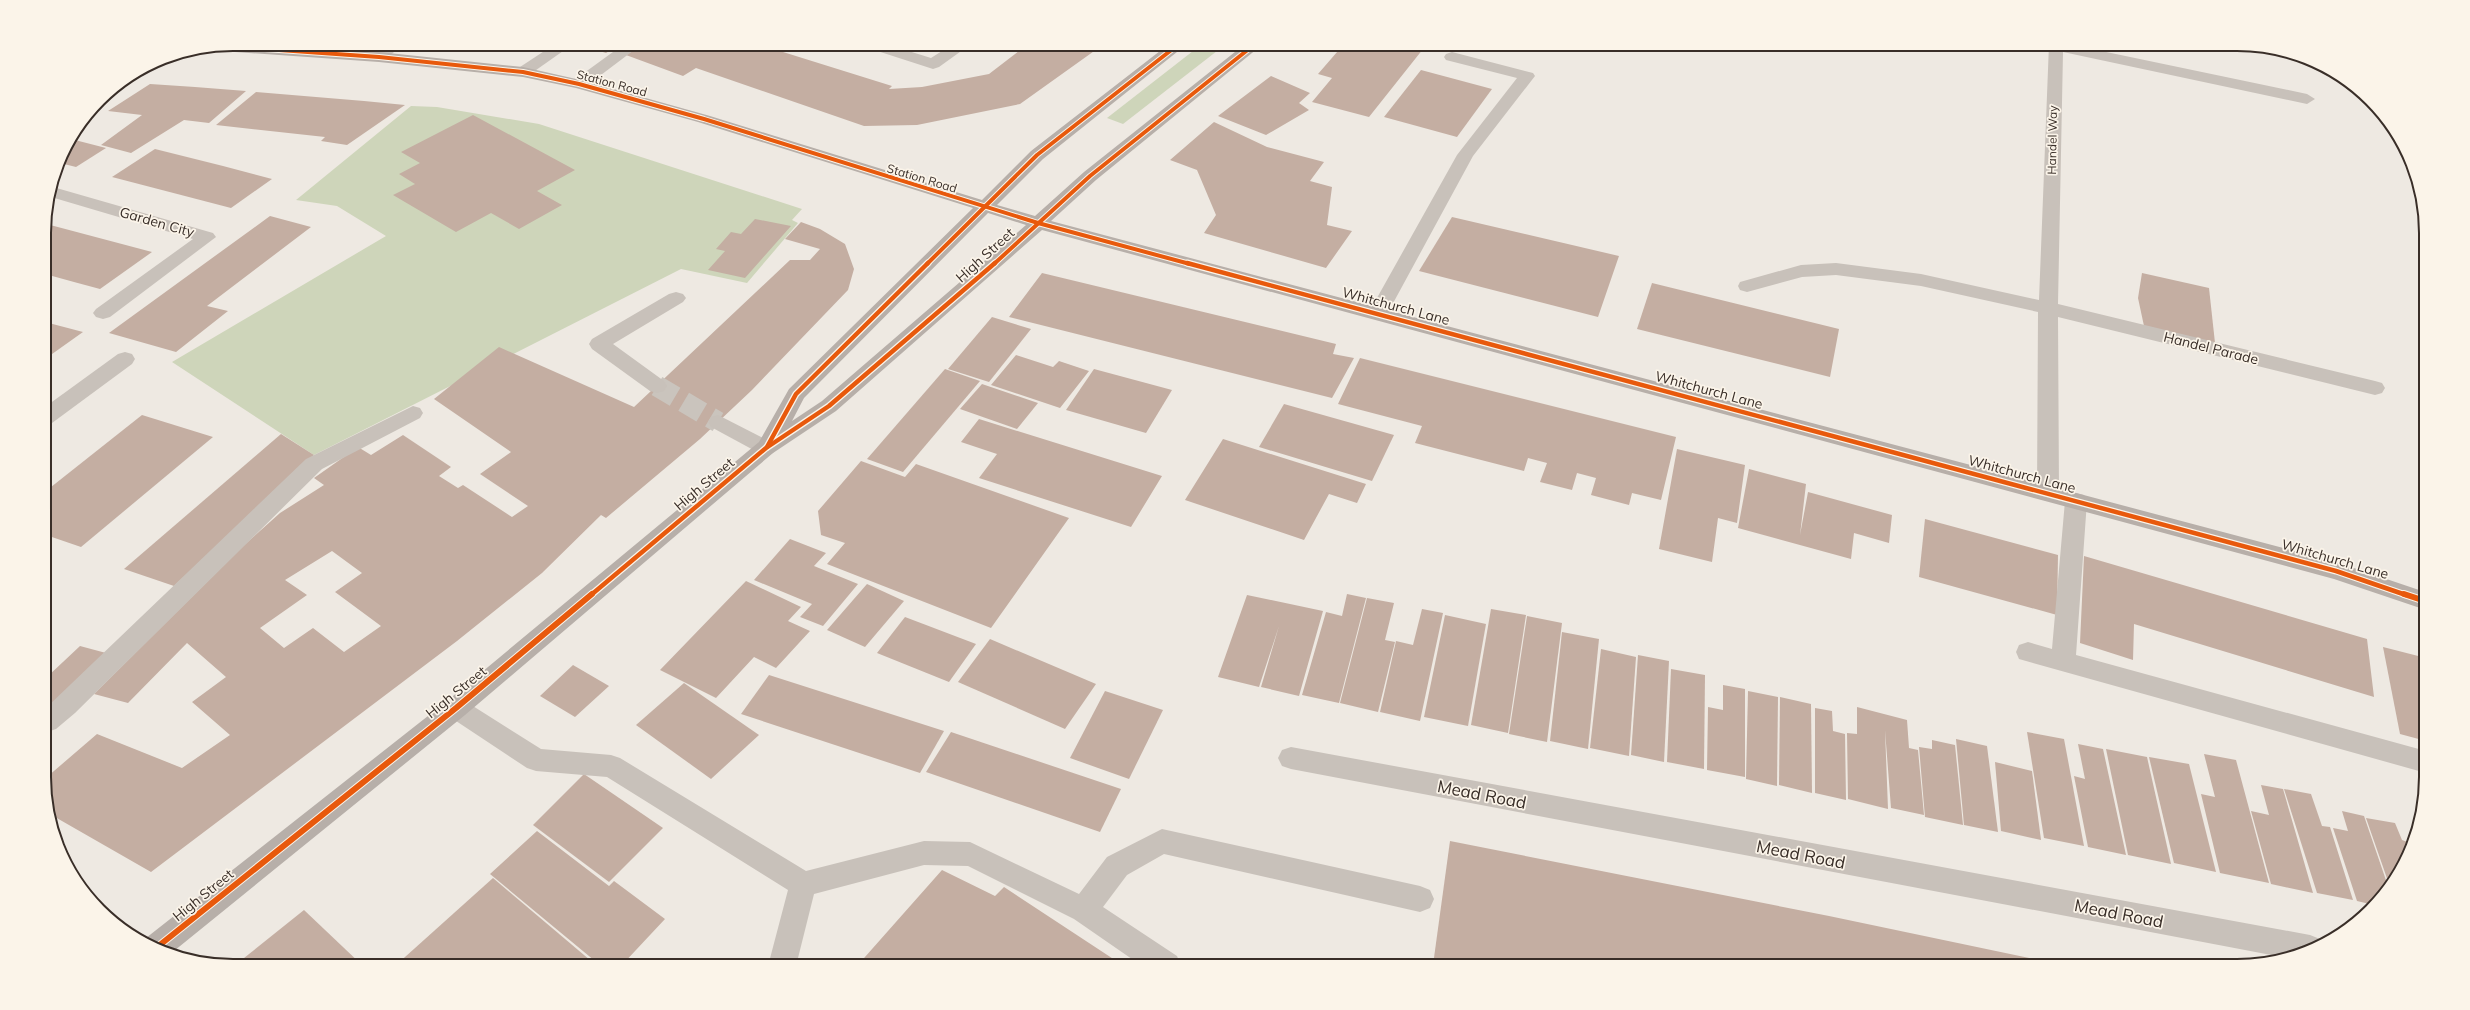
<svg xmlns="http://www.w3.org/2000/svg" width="2470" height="1010" font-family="Mulish,sans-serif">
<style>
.green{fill:#ced5ba}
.building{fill:#c4aea2;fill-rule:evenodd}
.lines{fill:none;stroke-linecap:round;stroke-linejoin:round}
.minor-tunnel{stroke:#cac4bd;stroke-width:21;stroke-dasharray:21 10;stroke-linecap:butt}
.minor{fill:#c8c1ba;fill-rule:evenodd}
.major{fill:#b7afa9;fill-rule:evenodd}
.cycleway-far2-casing{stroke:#fbf4e9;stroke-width:6}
.cycleway-far1-casing{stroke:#fbf4e9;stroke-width:7}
.cycleway-casing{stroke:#fbf4e9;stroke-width:8}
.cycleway-far2{stroke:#e8590c;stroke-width:4}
.cycleway-far1{stroke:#e8590c;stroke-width:4.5}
.cycleway{stroke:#e8590c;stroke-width:6}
.labels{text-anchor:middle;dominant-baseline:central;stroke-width:3.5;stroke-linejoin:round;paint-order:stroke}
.far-street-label{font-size:12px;fill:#392e28;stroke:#fbf4e9}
.street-label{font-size:14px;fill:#392e28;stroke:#fbf4e9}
.near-street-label{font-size:17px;fill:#392e28;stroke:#fbf4e9}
.rim{fill:none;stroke:#392e28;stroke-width:2}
</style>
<rect width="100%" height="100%" fill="#eee9e2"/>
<!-- green -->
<g class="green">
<polygon points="1202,44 1226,44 1123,124 1107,118"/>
<polygon points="411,106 437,107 539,124 802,209 792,220 798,223 747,283 681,269 314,455 172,362 386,236 337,206 296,200"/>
</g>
<!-- building -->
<g class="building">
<polygon points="577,44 620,44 606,53"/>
<polygon points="644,44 771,44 767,47 892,86 889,89 922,87 989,74 1028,44 1104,44 1020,104 917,125 864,126 696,68 683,76 626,55"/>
<polygon points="1344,44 1427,44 1369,117 1312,102 1332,78 1318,74"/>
<polygon points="1421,70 1492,89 1457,137 1384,117"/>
<polygon points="1271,76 1310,93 1299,103 1309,110 1266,135 1218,116"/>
<polygon points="150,84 195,87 246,91 209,123 184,120 131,153 101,145 142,115 108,111"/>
<polygon points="256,92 364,101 405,105 347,145 321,141 325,137 216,125"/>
<polygon points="473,115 575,170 537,191 562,205 519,229 491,213 456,232 393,195 415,184 399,174 420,163 401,152"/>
<polygon points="1214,122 1267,147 1324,162 1310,181 1332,187 1327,225 1352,231 1326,268 1204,233 1216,215 1197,170 1170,160"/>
<polygon points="71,139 106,148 76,167 60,163 63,149"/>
<polygon points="155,149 223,166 272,179 231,208 112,177"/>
<polygon points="270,216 311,227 207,306 228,311 176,352 109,333"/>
<polygon points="1452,217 1619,256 1598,317 1419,271"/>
<polygon points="755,219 791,226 745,278 708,270 725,251 716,249 731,232 741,234"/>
<path d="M801,222L820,229L845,244L854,269L848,290L752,390L700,439L606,518L601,515L542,573L457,641L151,872L48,813L47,777L97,734L182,768L230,735L192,702L226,677L187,643L128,703L94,694L242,547L280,513L324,485L314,478L358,447L371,455L403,435L451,467L439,476L458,488L463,485L512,517L528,506L480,474L511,452L434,399L499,347L634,407L790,260H810L820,249L785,239ZM332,551L362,573L335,592L381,626L344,652L313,628L284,648L260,628L307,595L285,580Z"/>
<polygon points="44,224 54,226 152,252 100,289 74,282 45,274"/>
<polygon points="1042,273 1336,344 1333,354 1354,358 1332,398 1009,317"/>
<polygon points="2142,273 2209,288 2215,343 2144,326 2138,298"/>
<polygon points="1652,283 1839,329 1830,377 1637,329"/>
<polygon points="992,317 1031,329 989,382 948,369"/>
<polygon points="45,322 83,332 45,359"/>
<polygon points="1016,355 1053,367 1059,361 1089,371 1060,408 991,385"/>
<polygon points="1360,358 1676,437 1661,500 1632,493 1629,505 1591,495 1596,478 1577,473 1572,490 1540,482 1547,463 1528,458 1524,471 1415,443 1422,426 1338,404"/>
<polygon points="945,369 980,381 903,472 867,459"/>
<polygon points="1094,369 1172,390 1146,433 1066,410"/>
<polygon points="982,384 1038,403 1017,429 960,409"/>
<polygon points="1284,404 1394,435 1372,481 1259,447"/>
<polygon points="142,415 213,437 81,547 46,535 46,491"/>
<polygon points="979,419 1162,476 1131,527 979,478 997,454 961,442"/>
<polygon points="281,434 314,455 174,586 124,569"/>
<polygon points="1223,439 1366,484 1357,503 1329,494 1304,540 1185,500"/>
<polygon points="1677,449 1745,465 1737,523 1718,518 1712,562 1659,549"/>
<polygon points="861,461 905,477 916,464 1069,518 991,628 827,564 845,543 821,535 818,511"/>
<polygon points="1749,469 1806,484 1800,535 1808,492 1892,515 1889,543 1854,533 1851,559 1738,528"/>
<polygon points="1925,519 2058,555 2057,615 1919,577"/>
<polygon points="790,539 826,553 814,566 858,584 823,626 800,617 812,604 754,580"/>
<polygon points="2084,556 2367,639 2374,697 2134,624 2133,660 2080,643"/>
<polygon points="746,581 801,607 788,621 810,631 776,668 754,657 716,698 660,670"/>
<polygon points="867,584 904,601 865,647 827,630"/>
<polygon points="1347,594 1366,598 1339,703 1302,695 1326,612 1342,616"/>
<polygon points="1247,595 1323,611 1299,696 1261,687 1279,626 1259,687 1218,677"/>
<polygon points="1367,598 1394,603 1385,640 1395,642 1378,712 1340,703"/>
<polygon points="1422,609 1443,613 1420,721 1380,712 1396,641 1413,645"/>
<polygon points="1491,609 1526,615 1508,733 1471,725"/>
<polygon points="1445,615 1486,624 1468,726 1424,717"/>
<polygon points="1527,616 1562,623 1547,742 1509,734"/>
<polygon points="905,617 976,644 949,682 877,653"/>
<polygon points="1562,632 1599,639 1588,749 1550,741"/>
<polygon points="990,639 1096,684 1065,729 958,682"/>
<polygon points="80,646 106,653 47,710 47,677"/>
<polygon points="2383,647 2426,658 2426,741 2400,734"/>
<polygon points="1601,649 1636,657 1629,756 1590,748"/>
<polygon points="1638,655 1669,661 1664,762 1631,755"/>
<polygon points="573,665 609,686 575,717 540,696"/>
<polygon points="1671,669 1705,675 1704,769 1667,762"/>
<polygon points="769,675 944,731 920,773 741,714"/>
<polygon points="684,683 759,735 711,779 636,725"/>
<polygon points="1723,685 1745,689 1745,777 1707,770 1708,707 1723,710"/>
<polygon points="1105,691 1163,710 1129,779 1070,758"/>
<polygon points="1748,691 1778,697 1777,786 1746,779"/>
<polygon points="1780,697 1811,704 1812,793 1779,785"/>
<polygon points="1857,707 1907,720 1909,748 1918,750 1924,815 1891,808 1885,730 1888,809 1848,799 1847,733 1857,734"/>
<polygon points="1815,708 1832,711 1833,731 1845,734 1846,800 1815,793"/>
<polygon points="951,732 1121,789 1100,832 926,772"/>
<polygon points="2027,732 2064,739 2084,846 2044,838"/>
<polygon points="1956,739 1987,746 1998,832 1964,825"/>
<polygon points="1932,740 1955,745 1963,825 1925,817 1919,747 1932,749"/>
<polygon points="2078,744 2103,749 2126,855 2088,847 2074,776 2085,779"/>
<polygon points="2106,749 2147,757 2171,864 2128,855"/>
<polygon points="2204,754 2236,760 2269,883 2220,873 2201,794 2215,797"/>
<polygon points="2149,757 2189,764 2216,872 2174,863"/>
<polygon points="1995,762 2032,771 2041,840 2001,831"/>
<polygon points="584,774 663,828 609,882 533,825"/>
<polygon points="2261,785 2283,789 2313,893 2271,884 2251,811 2269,815"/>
<polygon points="2284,789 2311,794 2322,826 2330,827 2353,900 2317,893"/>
<polygon points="2342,811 2364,816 2389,889 2374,905 2357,901 2333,828 2348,831"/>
<polygon points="2366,818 2395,823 2402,840 2413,844 2390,887"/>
<polygon points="537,831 609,886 614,881 665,919 621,966 601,966 490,874"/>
<polygon points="1450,841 1829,916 2068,966 1437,966 1433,965"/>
<polygon points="942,870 995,896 1004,887 1124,966 857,966"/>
<polygon points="493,878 597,966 395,966"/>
<polygon points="304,910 363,966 243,966 239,962"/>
</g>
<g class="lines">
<!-- minor-tunnel -->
<polyline class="minor-tunnel" points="657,386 718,422"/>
<!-- minor -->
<g class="minor">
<polygon points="386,44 403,44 385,60 373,60 371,57"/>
<polygon points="555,44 573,44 529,75 517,75 515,72 517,69"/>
<polygon points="624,44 642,44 585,87 573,87 571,84 573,81"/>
<polygon points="862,44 886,44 931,58 953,44 971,44 939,67 933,69 865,47"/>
<polygon points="2049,44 2068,44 2307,94 2315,99 2307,104 2063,52 2058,304 2375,381 2382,383 2385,388 2382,393 2375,395 2058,317 2059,493 2056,499 2048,501 2040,499 2037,493 2038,312 1921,286 1836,275 1802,277 1747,292 1740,290 1738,286 1740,282 1801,265 1836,263 1921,274 2039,300"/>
<polygon points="1452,52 1533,73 1535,76 1473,156 1385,318 1378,320 1371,318 1368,314 1457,155 1517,78 1446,60 1444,57 1446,54"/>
<polygon points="53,187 213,233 216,237 110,317 103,319 96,317 93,313 96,309 193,239 51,197"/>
<polygon points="676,292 683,294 686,298 683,302 613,344 664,381 667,386 664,391 657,393 650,391 592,349 589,344 592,339 669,294"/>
<polygon points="125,352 132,354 135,359 132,364 52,423 46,425 45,407 118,354"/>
<polygon points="413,406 420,408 423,413 420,418 322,469 75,713 56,729 47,732 47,707 306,459"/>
<polygon points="718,415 773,443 777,448 773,453 766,456 759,453 711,427 708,422 711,417"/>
<polygon points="2076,493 2084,495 2087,501 2076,655 2426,751 2426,773 2019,659 2016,652 2019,645 2028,642 2052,649 2065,501 2068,495"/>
<polygon points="456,698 465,701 541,749 611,755 620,758 806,871 924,841 970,842 1079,894 1107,857 1162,829 1420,886 1430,890 1434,899 1430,908 1420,912 1164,854 1127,875 1103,907 1177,956 1181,966 1142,966 1074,919 968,866 924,865 814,894 796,966 768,966 788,890 607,777 536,771 527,768 447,715 444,708 447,701"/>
<polygon points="1291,747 2310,935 2320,939 2322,943 2298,956 2287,958 1291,769 1282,766 1278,758 1282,750"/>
</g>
<!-- major -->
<path class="major" d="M233,44L379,52L523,67L585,81L710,116L982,200L1031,151L1169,44H1187L1043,159L997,205L1035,216L1084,172L1245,44H1263L1096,180L1051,221L2336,562L2425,592L2426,610L2334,579L1042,230L836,411L773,453L465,715L169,955L144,942L146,938L447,701L759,442L789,389L973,208L698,122L576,88L523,77L379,62L221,51L214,48ZM988,213L1026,225L822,401L792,421L804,398Z"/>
<!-- cycleway-far2 casing -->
<g class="cycleway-far2-casing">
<g id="cycleway-far2">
<polyline points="221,46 379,57 523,72 579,84 704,119 1038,223 1190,264"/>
<polyline points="927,264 1037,155 1179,44"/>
<polyline points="994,264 1090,176 1255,44"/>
</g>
</g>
<!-- cycleway-far1 casing -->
<g class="cycleway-far1-casing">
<g id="cycleway-far1">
<polyline points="1187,263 2336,571 2406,595"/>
<polyline points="767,447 796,394 928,263"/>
<polyline points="591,595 766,448 829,406 995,263"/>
</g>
</g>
<!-- cycleway casing -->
<g class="cycleway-casing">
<g id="cycleway">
<polyline points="2404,594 2425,601"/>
<polyline points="156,948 456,708 592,594"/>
</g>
</g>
<!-- cycleway-far2 -->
<use href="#cycleway-far2" class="cycleway-far2"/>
<!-- cycleway-far1 -->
<use href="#cycleway-far1" class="cycleway-far1"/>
<!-- cycleway -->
<use href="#cycleway" class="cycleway"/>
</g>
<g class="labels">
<!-- far-street labels -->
<g class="far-street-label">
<text transform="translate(612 83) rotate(15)">Station Road</text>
<text transform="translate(2052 140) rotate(-89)">Handel Way</text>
<text transform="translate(922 178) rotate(17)">Station Road</text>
</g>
<!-- street labels -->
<g class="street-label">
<text transform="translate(157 222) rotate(16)">Garden City</text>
<text transform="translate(985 255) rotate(-42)">High Street</text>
<text transform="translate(1396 306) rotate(15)">Whitchurch Lane</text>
<text transform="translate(2211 348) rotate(14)">Handel Parade</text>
<text transform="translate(1709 390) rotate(15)">Whitchurch Lane</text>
<text transform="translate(2022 474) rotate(15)">Whitchurch Lane</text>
<text transform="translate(704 484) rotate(-40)">High Street</text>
<text transform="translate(2335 559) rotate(16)">Whitchurch Lane</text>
<text transform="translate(456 692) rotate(-39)">High Street</text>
<text transform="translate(203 895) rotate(-39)">High Street</text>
</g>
<!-- near-street labels -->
<g class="near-street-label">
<text transform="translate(1482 794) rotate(11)">Mead Road</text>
<text transform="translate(1801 854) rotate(11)">Mead Road</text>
<text transform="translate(2119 913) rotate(11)">Mead Road</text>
</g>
</g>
<!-- crop -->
<path d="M0 0H2470V1010H0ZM233 51H2237A182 182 0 0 1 2419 233V777A182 182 0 0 1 2237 959H233A182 182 0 0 1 51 777V233A182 182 0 0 1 233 51Z" fill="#fbf4e9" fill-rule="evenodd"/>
<path class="rim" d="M233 51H2237A182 182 0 0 1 2419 233V777A182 182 0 0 1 2237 959H233A182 182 0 0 1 51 777V233A182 182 0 0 1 233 51Z"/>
</svg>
